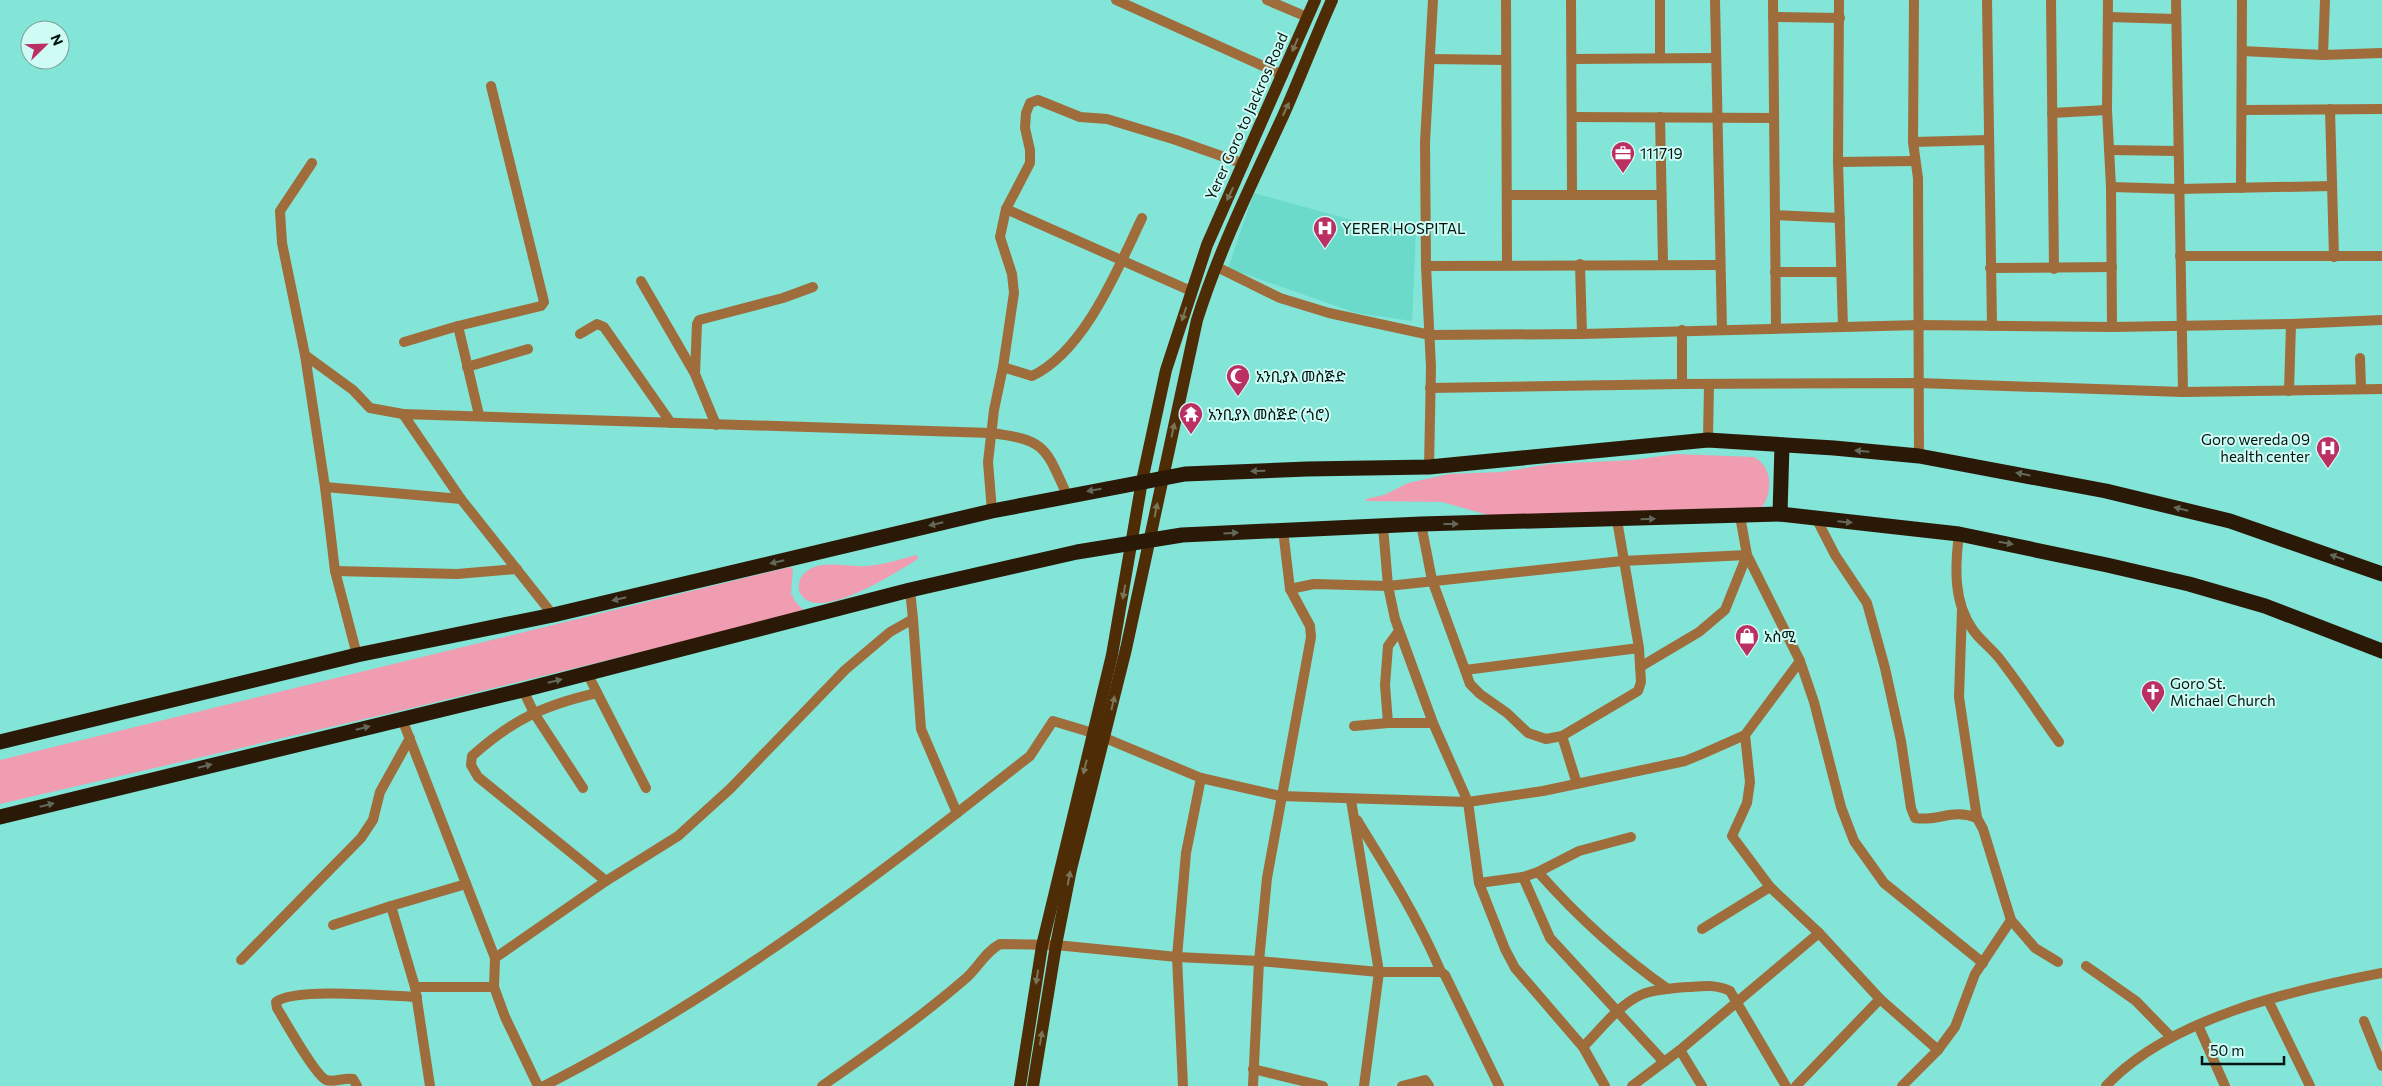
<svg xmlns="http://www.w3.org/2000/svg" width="2382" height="1086" font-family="Commissioner,'Noto Sans Ethiopic',sans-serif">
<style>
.built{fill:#6bdaca}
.green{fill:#f09db2}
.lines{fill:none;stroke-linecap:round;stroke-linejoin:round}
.street{stroke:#9f6d3c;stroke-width:10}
.primary{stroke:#4d2c06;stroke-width:12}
.highway{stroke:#2b1908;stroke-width:15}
.oneway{fill:#7a7559}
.oneway2{fill:#64685b}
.labels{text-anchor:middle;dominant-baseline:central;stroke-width:4;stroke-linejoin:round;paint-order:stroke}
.street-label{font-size:15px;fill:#011411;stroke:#cefcf4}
.poi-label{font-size:15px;fill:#011411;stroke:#cefcf4;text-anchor:start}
</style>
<rect width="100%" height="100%" fill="#82e5d7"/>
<!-- built -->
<polygon class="built" points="1254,193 1359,222 1416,230 1412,321 1356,313 1228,268"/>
<!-- green -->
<g class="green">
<path d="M1676,454L1754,457C1774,468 1773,495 1759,511L1499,518L1442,502L1366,501V499L1384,495L1408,483L1449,474L1501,472L1550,464L1633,460Z"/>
<path d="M917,555L918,559C898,571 824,620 803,597C798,592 798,586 800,579C814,556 845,568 866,566C883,565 900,559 917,555Z"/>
<polygon points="790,567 793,569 791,593 795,601 805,612 408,709 0,804 0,760"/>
</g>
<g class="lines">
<!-- street -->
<g class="street">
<polyline points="1116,0 1283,75"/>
<polyline points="1267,0 1307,17"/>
<polyline points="1506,0 1507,264"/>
<polyline points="1571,0 1572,195"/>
<polyline points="1660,0 1660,58"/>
<polyline points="1715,0 1722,330"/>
<polyline points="1773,0 1776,328"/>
<polyline points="1839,0 1838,162 1843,327"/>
<polyline points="1914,0 1913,142 1918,178 1919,456"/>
<polyline points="1987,0 1992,326"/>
<polyline points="2051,0 2054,269"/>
<polyline points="2108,0 2107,110 2111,187 2112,327"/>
<polyline points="2176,0 2183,392"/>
<polyline points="1773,17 1840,18"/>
<polyline points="2108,17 2176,19"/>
<polyline points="2242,51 2323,55 2382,53"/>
<polyline points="2323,55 2325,0"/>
<polyline points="1431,59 1506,60"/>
<polyline points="1573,59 1715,58"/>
<polyline points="2330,109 2334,257"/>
<polyline points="2243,110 2382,109"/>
<polyline points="2052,113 2107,110"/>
<polyline points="1573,117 1774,118"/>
<polyline points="1660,117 1663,263"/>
<polyline points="1913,142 1989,140"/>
<polyline points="2109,150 2178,151"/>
<polyline points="1838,162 1915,161"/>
<polyline points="2111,187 2178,189 2332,186"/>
<polyline points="2241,188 2242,0"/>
<polyline points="1507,195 1661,195"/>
<polyline points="1006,209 1191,291"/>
<polyline points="1775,215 1840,218"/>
<polyline points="2180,256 2382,256"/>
<polyline points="1580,264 1582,334"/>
<polyline points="1426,266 1720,265"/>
<polyline points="1217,267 1280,298 1329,313 1430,335 1582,334 1919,325 2112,327 2291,324 2382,320"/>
<polyline points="1990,268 2112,267"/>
<polyline points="1775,272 1841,272"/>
<polyline points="641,281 695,374 716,425"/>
<polyline points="580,334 597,324 604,327 671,423"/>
<polyline points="404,342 458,326"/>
<polyline points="305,355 282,243 280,211 312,163"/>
<polyline points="2360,358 2361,388"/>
<polyline points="467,367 528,349"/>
<path d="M1003,367L1032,376C1085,351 1118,268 1142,218"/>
<polyline points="695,374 697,324 699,320 783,298 813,287"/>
<polyline points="1682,384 1682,330"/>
<polyline points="1430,388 1682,384 1919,383 2183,392 2382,389"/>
<polyline points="2289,391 2291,324"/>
<polyline points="479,415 458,326 541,306 544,302 491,86"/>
<polyline points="1708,440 1709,384"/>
<polyline points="1429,467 1431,367 1426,266 1425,142 1433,0"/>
<polyline points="325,487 461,499"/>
<polyline points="992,511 988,462 994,410 1003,367 1014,293 1012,274 1000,237 1006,209 1030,163 1030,150 1025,128 1026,113 1030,103 1038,100 1080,117 1107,119 1176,140 1244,164"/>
<polyline points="1740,516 1747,555 1800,661 1814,702 1841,807 1854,841 1884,883 1983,963"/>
<path d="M1816,518L1835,555L1867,603L1885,668L1901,741L1911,808L1915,818C1938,822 1952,808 1977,818L1983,829L2011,920L1975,974L1955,1027L1938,1050"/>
<polyline points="1617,520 1639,648 1641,682 1638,691 1562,736 1546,739 1528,733 1507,713 1480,694 1470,684 1465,670 1639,648"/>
<polyline points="1421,524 1432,580 1465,670"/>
<path d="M1383,526L1388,586L1395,619L1433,723L1468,802L1479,883L1523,877L1538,872C1577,916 1619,955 1668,989"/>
<path d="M1959,534C1955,566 1953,602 1973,630C1980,640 1991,648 1999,658C2020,685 2039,714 2059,742"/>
<polyline points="335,571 457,574 517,569"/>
<polyline points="1290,589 1314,584 1388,586 1622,561 1747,555 1725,610 1699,632 1640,667"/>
<polyline points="1962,610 1959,697 1977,818"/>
<path d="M553,615L461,499L403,414L991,433C1046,440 1045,447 1067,495"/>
<polyline points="357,655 335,571 325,487 305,355 353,390 370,408 403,414"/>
<polyline points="587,673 646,788"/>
<polyline points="523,690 534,713 583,788"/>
<path d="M597,693C544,705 512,720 472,756L471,765L478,777L606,881"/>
<polyline points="402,719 495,958"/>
<polyline points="1388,723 1385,685 1388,646 1399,631"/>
<polyline points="1354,726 1388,723 1433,723"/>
<polyline points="1745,735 1750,782 1747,803 1732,836 1770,887 1819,933 1880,999 1796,1086"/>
<polyline points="1562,736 1577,784"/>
<polyline points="957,813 1030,756 1053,721 1093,733 1201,778 1280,796 1468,802 1543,791 1685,761 1702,754 1745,735 1800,661"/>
<path d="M1357,820C1388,870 1418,918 1441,972"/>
<polyline points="1538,872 1579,851 1631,837"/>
<polyline points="1523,877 1550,938 1664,1062"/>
<polyline points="1479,883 1505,949 1515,968 1583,1047"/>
<polyline points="2011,920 2035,948 2058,962"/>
<polyline points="333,925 391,906"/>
<polyline points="1702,929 1770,887"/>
<polyline points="241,960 361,838 373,820 380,792 410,738"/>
<polyline points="2086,966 2136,1001 2170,1036"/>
<polyline points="415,987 391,906 466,884"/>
<polyline points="1880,999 1938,1050 1902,1086"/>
<polyline points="2268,1000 2310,1086"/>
<polyline points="2364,1021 2382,1066"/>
<polyline points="2198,1025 2225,1086"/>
<polyline points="1680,1050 1702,1086"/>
<polyline points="1253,1069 1323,1086"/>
<path d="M357,1086L353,1079C344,1077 334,1083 326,1080C315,1075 285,1021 277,1008L276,1002C293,987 391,996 417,997"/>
<polyline points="430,1086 415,987 494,987"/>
<polyline points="538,1086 505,1017 494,987 495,958 606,881 678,836 730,789 845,670 890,632 913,619 910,590"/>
<path d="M544,1086C691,1011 827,914 957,813L921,729L913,619"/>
<path d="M822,1086C871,1052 920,1018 965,979C977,969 985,952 1000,944L1056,945L1177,957L1259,961L1379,972L1351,800"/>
<polyline points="1183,1086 1177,957 1186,853 1201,778"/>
<polyline points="1253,1086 1259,961 1267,878 1311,637 1310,626 1290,589 1283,530"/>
<polyline points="1364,1086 1379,972 1441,972 1445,975 1499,1086"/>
<polyline points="1402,1086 1425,1080 1429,1086"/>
<path d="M1605,1086L1583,1047C1601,1029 1619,1004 1643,994C1657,989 1674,988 1689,987C1703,986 1716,984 1730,991L1786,1086"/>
<polyline points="1632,1086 1680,1050 1819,933"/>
<path d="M2106,1086C2169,1018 2293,990 2382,973"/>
</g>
<!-- primary -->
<g class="primary">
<polyline points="1020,1086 1042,946 1112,655 1142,481 1166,370 1207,245 1315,0"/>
<path d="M1033,1086L1056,945L1071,869L1126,649L1197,320C1219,250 1252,183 1283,116C1300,78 1315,38 1332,0"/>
</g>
<!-- highway -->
<g class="highway">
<polyline points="1780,514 1782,445"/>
<polyline points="0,742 357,655 553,615 992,511 1185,474 1307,469 1429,467 1708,440 1834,448 1919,456 2106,491 2230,521 2382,574"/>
<polyline points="0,817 523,690 910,590 1077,552 1182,535 1421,524 1780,514 1959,534 2107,565 2189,584 2265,606 2382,651"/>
</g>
</g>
<!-- one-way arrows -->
<defs><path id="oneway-solid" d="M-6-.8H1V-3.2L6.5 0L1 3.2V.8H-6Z" transform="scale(1.25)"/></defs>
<g class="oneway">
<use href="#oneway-solid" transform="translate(1295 45) rotate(113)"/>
<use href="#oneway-solid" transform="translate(1286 109) rotate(-65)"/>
<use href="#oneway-solid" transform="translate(1230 194) rotate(115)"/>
<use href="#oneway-solid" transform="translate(1184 314) rotate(108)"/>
<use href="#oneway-solid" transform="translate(1173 430) rotate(-78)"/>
<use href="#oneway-solid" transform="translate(1156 510) rotate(-79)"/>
<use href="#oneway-solid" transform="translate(1124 592) rotate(100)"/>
<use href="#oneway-solid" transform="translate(1113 703) rotate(-77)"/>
<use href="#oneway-solid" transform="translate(1085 767) rotate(104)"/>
<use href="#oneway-solid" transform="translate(1069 878) rotate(-79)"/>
<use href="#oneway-solid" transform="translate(1037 977) rotate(99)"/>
<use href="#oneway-solid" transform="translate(1041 1038) rotate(-81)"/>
</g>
<g class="oneway2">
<use href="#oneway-solid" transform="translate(1862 451) rotate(-175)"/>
<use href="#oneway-solid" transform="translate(1258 471) rotate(178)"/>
<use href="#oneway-solid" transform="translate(2023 474) rotate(-169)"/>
<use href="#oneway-solid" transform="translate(1094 490) rotate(170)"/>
<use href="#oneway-solid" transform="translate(2181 509) rotate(-166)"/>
<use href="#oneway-solid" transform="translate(1648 519) rotate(-2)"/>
<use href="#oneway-solid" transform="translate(1845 522) rotate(6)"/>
<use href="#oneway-solid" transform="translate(936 524) rotate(167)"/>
<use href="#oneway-solid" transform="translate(1451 524)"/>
<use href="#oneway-solid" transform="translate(1231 533) rotate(-3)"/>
<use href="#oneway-solid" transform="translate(2006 543) rotate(10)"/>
<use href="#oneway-solid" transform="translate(2337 557) rotate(-161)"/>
<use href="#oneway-solid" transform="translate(777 562) rotate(167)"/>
<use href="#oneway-solid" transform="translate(619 599) rotate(167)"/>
<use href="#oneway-solid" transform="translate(555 681) rotate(-14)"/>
<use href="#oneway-solid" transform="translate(363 728) rotate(-14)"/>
<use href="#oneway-solid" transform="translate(205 766) rotate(-14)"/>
<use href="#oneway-solid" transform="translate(47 805) rotate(-14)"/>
</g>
<!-- icons -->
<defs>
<g id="office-pin" transform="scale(1.25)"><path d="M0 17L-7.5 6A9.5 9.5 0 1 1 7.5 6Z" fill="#bc2f63" stroke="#cefcf4"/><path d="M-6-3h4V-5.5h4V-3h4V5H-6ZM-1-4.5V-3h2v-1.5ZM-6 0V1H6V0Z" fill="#fff"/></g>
<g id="hospital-pin" transform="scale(1.25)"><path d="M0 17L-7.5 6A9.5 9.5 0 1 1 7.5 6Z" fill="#bc2f63" stroke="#cefcf4"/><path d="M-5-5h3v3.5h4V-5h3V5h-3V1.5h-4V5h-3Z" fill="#fff"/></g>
<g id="mosque-pin" transform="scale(1.25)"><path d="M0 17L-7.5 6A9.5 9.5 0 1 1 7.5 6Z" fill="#bc2f63" stroke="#cefcf4"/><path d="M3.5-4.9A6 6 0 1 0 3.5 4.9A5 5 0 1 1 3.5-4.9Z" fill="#fff"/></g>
<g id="temple-pin" transform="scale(1.25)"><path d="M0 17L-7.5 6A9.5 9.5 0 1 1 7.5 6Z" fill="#bc2f63" stroke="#cefcf4"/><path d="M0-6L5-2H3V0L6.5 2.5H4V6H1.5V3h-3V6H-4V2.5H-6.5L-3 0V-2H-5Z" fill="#fff"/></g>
<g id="shop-pin" transform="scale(1.25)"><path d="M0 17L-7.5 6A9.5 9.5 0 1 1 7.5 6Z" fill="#bc2f63" stroke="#cefcf4"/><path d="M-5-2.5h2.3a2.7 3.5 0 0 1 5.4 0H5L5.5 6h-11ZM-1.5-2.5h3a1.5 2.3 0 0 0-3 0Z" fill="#fff"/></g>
<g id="church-pin" transform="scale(1.25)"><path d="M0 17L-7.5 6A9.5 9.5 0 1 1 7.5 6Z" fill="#bc2f63" stroke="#cefcf4"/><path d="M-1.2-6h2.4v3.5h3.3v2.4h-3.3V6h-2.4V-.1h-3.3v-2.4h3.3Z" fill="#fff"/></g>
</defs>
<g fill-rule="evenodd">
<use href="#office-pin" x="1623" y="153"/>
<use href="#hospital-pin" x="1325" y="228"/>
<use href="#mosque-pin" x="1238" y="376"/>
<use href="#temple-pin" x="1191" y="414"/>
<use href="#hospital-pin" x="2328" y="448"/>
<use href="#shop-pin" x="1747" y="636"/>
<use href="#church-pin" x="2153" y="692"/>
</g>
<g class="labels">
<!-- street labels -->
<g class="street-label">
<text transform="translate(1246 116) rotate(-66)">Yerer Goro to Jackros Road</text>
</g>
<!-- poi labels -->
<g class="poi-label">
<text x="1640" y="153">111719</text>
<text x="1342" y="228">YERER HOSPITAL</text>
<text x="1256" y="376">አንቢያእ መስጅድ</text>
<text x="1208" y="414">አንቢያእ መስጅድ (ጎሮ)</text>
<text x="2310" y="439" text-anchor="end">Goro wereda 09<tspan x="2310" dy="17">health center</tspan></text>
<text x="1764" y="636">አስሚ</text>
<text x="2170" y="683">Goro St.<tspan x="2170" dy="17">Michael Church</tspan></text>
</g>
</g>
<!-- north arrow -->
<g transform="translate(45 45) rotate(67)"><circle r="24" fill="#cefcf4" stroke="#7c9f99"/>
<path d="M0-4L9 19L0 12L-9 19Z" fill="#bc2f63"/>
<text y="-8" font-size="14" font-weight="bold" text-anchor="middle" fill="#011411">N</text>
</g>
<!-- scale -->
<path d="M2202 1056v8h82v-8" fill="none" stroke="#011411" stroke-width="2.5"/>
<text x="2210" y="1056" font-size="15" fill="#011411" stroke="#cefcf4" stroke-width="4" paint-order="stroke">50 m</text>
</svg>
